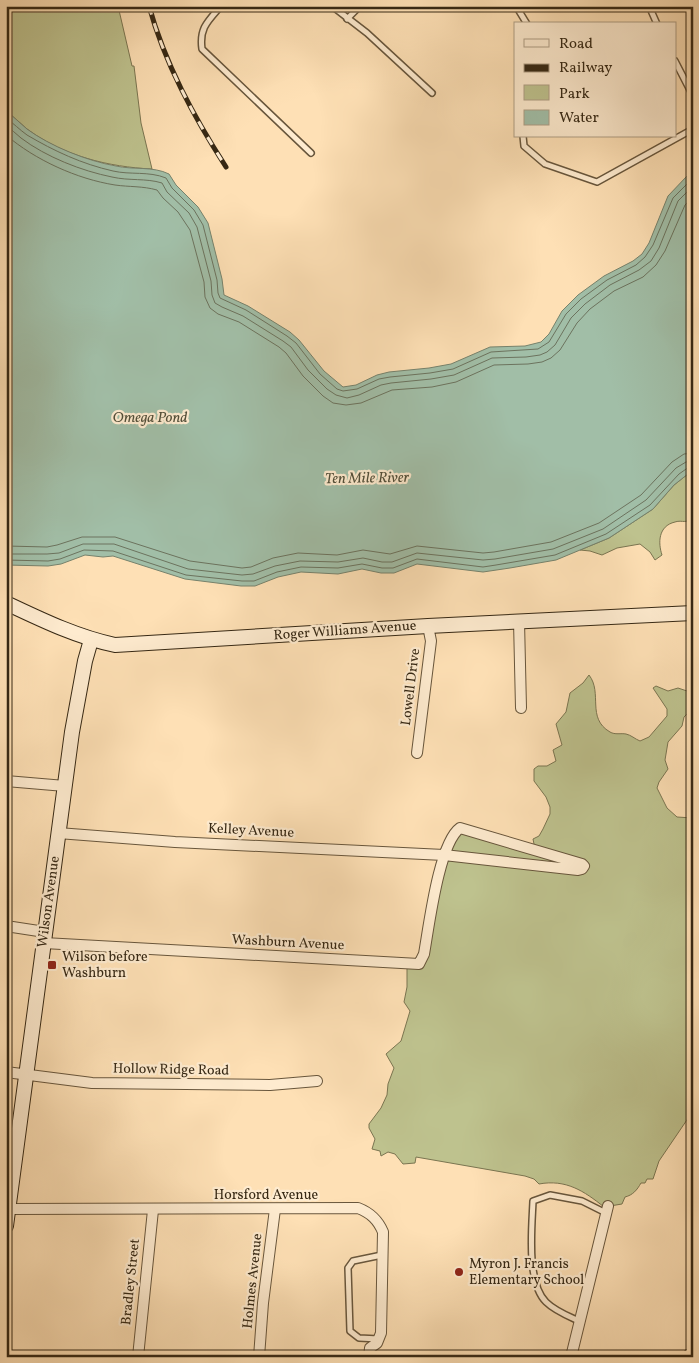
<svg xmlns="http://www.w3.org/2000/svg" width="699" height="1363" font-family="Vollkorn,serif">
<style>
.green{fill:#bec28e;stroke:#7a7551}
.water{fill:#a1bea7;stroke:#76826c}
.lines{fill:none;stroke-linecap:round;stroke-linejoin:round}
.shore{stroke:#6c735e;stroke-width:1}
.lane-casing{stroke:#68563c;stroke-width:8}
.street-casing{stroke:#68563c;stroke-width:12}
.secondary-casing{stroke:#362814;stroke-width:16}
.lane{stroke:#feebcf;stroke-width:5}
.street{stroke:#feebcf;stroke-width:10}
.secondary{stroke:#feebcf;stroke-width:14}
.rail-casing{stroke:#362814;stroke-width:5}
.rail{stroke:#feebcf;stroke-width:3;stroke-dasharray:9;stroke-linecap:butt}
.poi-dot{fill:#8f2418;stroke:#feebcf;stroke-width:2}
.labels{text-anchor:middle;dominant-baseline:central;stroke-width:4.5;stroke-linejoin:round;paint-order:stroke}
.street-label{font-size:14px;fill:#362814;stroke:#feebcf}
.poi-label{font-size:14px;fill:#362814;stroke:#feebcf;text-anchor:start}
.water-label{font-size:15px;font-style:italic;fill:#514e39;stroke:#feebcf}
</style>
<rect width="100%" height="100%" fill="#fee0b5"/>
<filter id="stains"><feTurbulence type="fractalNoise" baseFrequency=".004" numOctaves="4"/><feColorMatrix values="0 0 0 0 .2 0 0 0 0 .09 0 0 0 0 .02 0 0 0 .5 -.17"/></filter>
<radialGradient id="worn" r=".72"><stop offset=".6" stop-color="#630" stop-opacity="0"/><stop offset="1" stop-color="#630" stop-opacity=".3"/></radialGradient>
<!-- green -->
<g class="green">
<path d="M6,6H118L132,66H134L141,123L152,169C109,167 63,156 27,129C20,123 14,117 6,111Z"/>
<path d="M693,470V498L690,503V520C684,523 681,520 675,522C658,526 658,543 662,555L655,560L650,552L640,544L617,548L602,555L590,551L580,550L609,538L653,509L674,485Z"/>
<path d="M589,675C603,693 586,718 610,732C615,735 621,733 626,734C631,735 635,739 640,741L649,737L667,716V709L653,688L656,686L668,691L678,688L693,693V708L684,717L682,726L668,742L665,760L668,769L659,782L657,788L667,808L677,817L693,818V1111L659,1161L653,1179H647L645,1183H641C637,1190 633,1195 625,1197L622,1204L604,1207C584,1191 566,1179 539,1184L534,1179L525,1176L416,1157L415,1163L403,1164L395,1154L388,1152L381,1156L380,1151L372,1149L375,1139L369,1128V1124L381,1108L387,1095L388,1084L394,1068L386,1054L401,1041L410,1011L404,1002L407,987V961H415L418,957L440,876L460,829L535,849L533,839L539,836L543,829L550,814V807L546,797L534,781V769L538,766H547L556,761L553,750L562,745L556,724L566,712L570,693L583,683Z"/>
</g>
<!-- water -->
<path class="water" d="M6,111C14,117 20,123 27,129C50,146 87,161 116,166C133,170 153,166 169,174L176,185L198,207L208,223L222,279L224,295L248,306L290,332L299,340L324,371L343,387L356,385L377,375L389,372L429,368L451,364L490,347L525,346L541,342L549,334L562,311L578,295L604,276L633,261L642,254L649,243L668,196L687,176L693,173V470L674,485L653,509L609,538L556,560L510,568L483,572L417,564L394,573H381L362,569L338,574L301,572L278,577L255,586H241L185,579L113,556L103,557L85,555L61,564L48,566L6,565Z"/>
<g class="lines">
<!-- shore -->
<g class="shore">
<path d="M6,118C13,123 20,130 27,135C54,151 82,164 113,171C130,175 149,171 166,178L172,188L194,210L203,225L217,280L218,293L220,298L246,310L287,336L296,343L320,374L337,389L343,391L357,389L379,379L390,377L430,373L453,369L491,352L538,349L549,342L566,314L581,299L607,280L636,265L645,257L653,245L673,198L693,178"/>
<path d="M6,125C11,129 16,134 21,138C46,157 82,171 112,177C129,181 146,178 162,183L167,192L189,213L197,227L211,281L212,295L215,303L222,307L243,316L283,341L291,347L308,370L327,389L336,395L347,398L359,395L381,385L391,383L431,379L454,375L492,358L526,357L540,355L547,352L555,345L571,318L585,304L610,285L639,270L651,261L659,248L678,201L693,186"/>
<path d="M6,135C35,160 77,179 115,185C129,187 143,186 157,190L163,198L178,212L190,230L204,282L205,297L210,308L218,314L239,322L279,347L286,353L303,376L323,396L333,403L346,405L361,403L392,390L432,387L456,382L494,365L528,364L542,362L551,358L560,350L577,323L590,309L614,291L643,277L656,265L665,251L685,205L693,197"/>
<polyline points="6,546 47,547 57,545 82,537 115,537 190,561 242,568 251,567 273,558 298,553 337,555 363,550 390,554 417,546 483,553 494,552 551,542 599,523 641,495 672,462 684,454 693,453"/>
<polyline points="6,554 47,554 59,553 83,544 114,544 188,569 242,575 253,574 275,566 300,561 338,562 363,558 382,562 392,562 417,553 483,560 495,559 553,549 603,529 646,500 676,468 686,462 693,460"/>
<polyline points="6,560 48,561 60,559 84,550 113,551 186,575 242,581 254,581 277,572 301,567 338,568 362,564 382,568 393,568 417,559 483,567 496,565 555,555 606,534 650,505 679,474 689,467 693,467"/>
</g>
<!-- lane casing -->
<g class="lane-casing">
<g id="lane">
<path d="M221,6C208,21 199,28 202,49L311,153"/>
<polyline points="332,6 367,33 432,93"/>
<polyline points="516,6 527,24"/>
<polyline points="649,6 657,24"/>
<polyline points="347,19 360,6"/>
<polyline points="675,61 693,96"/>
<polyline points="523,136 524,146 545,164 597,182 693,129"/>
<path d="M579,1321C568,1316 555,1311 546,1302C526,1282 532,1227 533,1201L550,1195L582,1201L606,1213"/>
<polyline points="379,1339 359,1338 350,1331 348,1268 353,1261 382,1255"/>
</g>
</g>
<!-- street casing -->
<g class="street-casing">
<g id="street">
<polyline points="519,621 521,708"/>
<polyline points="417,753 431,641 428,626"/>
<polyline points="6,781 65,786"/>
<polyline points="6,926 45,932"/>
<path d="M44,943L419,964L424,954C429,926 439,843 460,828L582,864L584,866L582,869L578,870L444,855L175,842L58,833"/>
<polyline points="6,1072 92,1083 270,1085 317,1081"/>
<path d="M9,1209L358,1208C371,1213 378,1220 383,1232L381,1333L377,1343L370,1348L369,1357"/>
<polyline points="138,1357 153,1210"/>
<polyline points="259,1357 263,1303 275,1209"/>
<polyline points="571,1357 608,1206"/>
</g>
</g>
<!-- secondary casing -->
<g class="secondary-casing">
<g id="secondary">
<path d="M6,603C42,620 77,637 115,645L428,626L693,613"/>
<polyline points="6,1226 72,732 85,661 91,640"/>
<polyline points="689,1357 693,1355"/>
</g>
</g>
<!-- lane -->
<use href="#lane" class="lane"/>
<!-- street -->
<use href="#street" class="street"/>
<!-- secondary -->
<use href="#secondary" class="secondary"/>
<!-- rail casing -->
<g class="rail-casing">
<path id="rail" d="M149,6C165,64 194,117 226,167"/>
</g>
<!-- rail -->
<use href="#rail" class="rail"/>
</g>
<!-- markers -->
<g class="poi-dot">
<rect x="47" y="960" width="10" height="10" rx="2.5"/>
<circle cx="459" cy="1272" r="5"/>
</g>
<g class="labels">
<!-- street labels -->
<g class="street-label">
<text transform="translate(345 631) rotate(-4)">Roger Williams Avenue</text>
<text transform="translate(411 687) rotate(-83)">Lowell Drive</text>
<text transform="translate(251 831) rotate(3)">Kelley Avenue</text>
<text transform="translate(49 902) rotate(-82)">Wilson Avenue</text>
<text transform="translate(288 943) rotate(3)">Washburn Avenue</text>
<text transform="translate(171 1070) rotate(1)">Hollow Ridge Road</text>
<text x="266" y="1195">Horsford Avenue</text>
<text transform="translate(253 1281) rotate(-84)">Holmes Avenue</text>
<text transform="translate(131 1282) rotate(-84)">Bradley Street</text>
</g>
<!-- poi labels -->
<g class="poi-label">
<text x="62" y="957">Wilson before<tspan x="62" dy="16">Washburn</tspan></text>
<text x="469" y="1264">Myron J. Francis<tspan x="469" dy="16">Elementary School</tspan></text>
</g>
<!-- water labels -->
<g class="water-label">
<text x="150" y="418">Omega Pond</text>
<text transform="translate(367 479) rotate(-1)">Ten Mile River</text>
</g>
</g>
<!-- margin -->
<rect width="699" height="1363" fill="none" stroke="#fee0b5" stroke-width="25"/>
<rect x="8" y="8" width="684" height="1348" fill="none" stroke="#362814" stroke-width="2.5"/>
<rect x="12" y="12" width="674" height="1338" fill="none" stroke="#362814"/>
<!-- legend -->
<rect x="514" y="22" width="162" height="115" fill="#feebcf" stroke="#ae9d84"/>
<rect x="524" y="39" width="25" height="8" fill="#feebcf" stroke="#ae9d84"/>
<text x="559" y="48" font-size="15" fill="#362814">Road</text>
<rect x="524" y="64" width="25" height="8" fill="#362814" stroke="#ae9d84"/>
<text x="559" y="72" font-size="15" fill="#362814">Railway</text>
<rect x="524" y="85" width="25" height="15" fill="#bec28e" stroke="#ae9d84"/>
<text x="559" y="98" font-size="15" fill="#362814">Park</text>
<rect x="524" y="110" width="25" height="15" fill="#a1bea7" stroke="#ae9d84"/>
<text x="559" y="122" font-size="15" fill="#362814">Water</text>
<rect width="100%" height="100%" filter="url(#stains)"/>
<rect width="100%" height="100%" fill="url(#worn)"/>
</svg>
